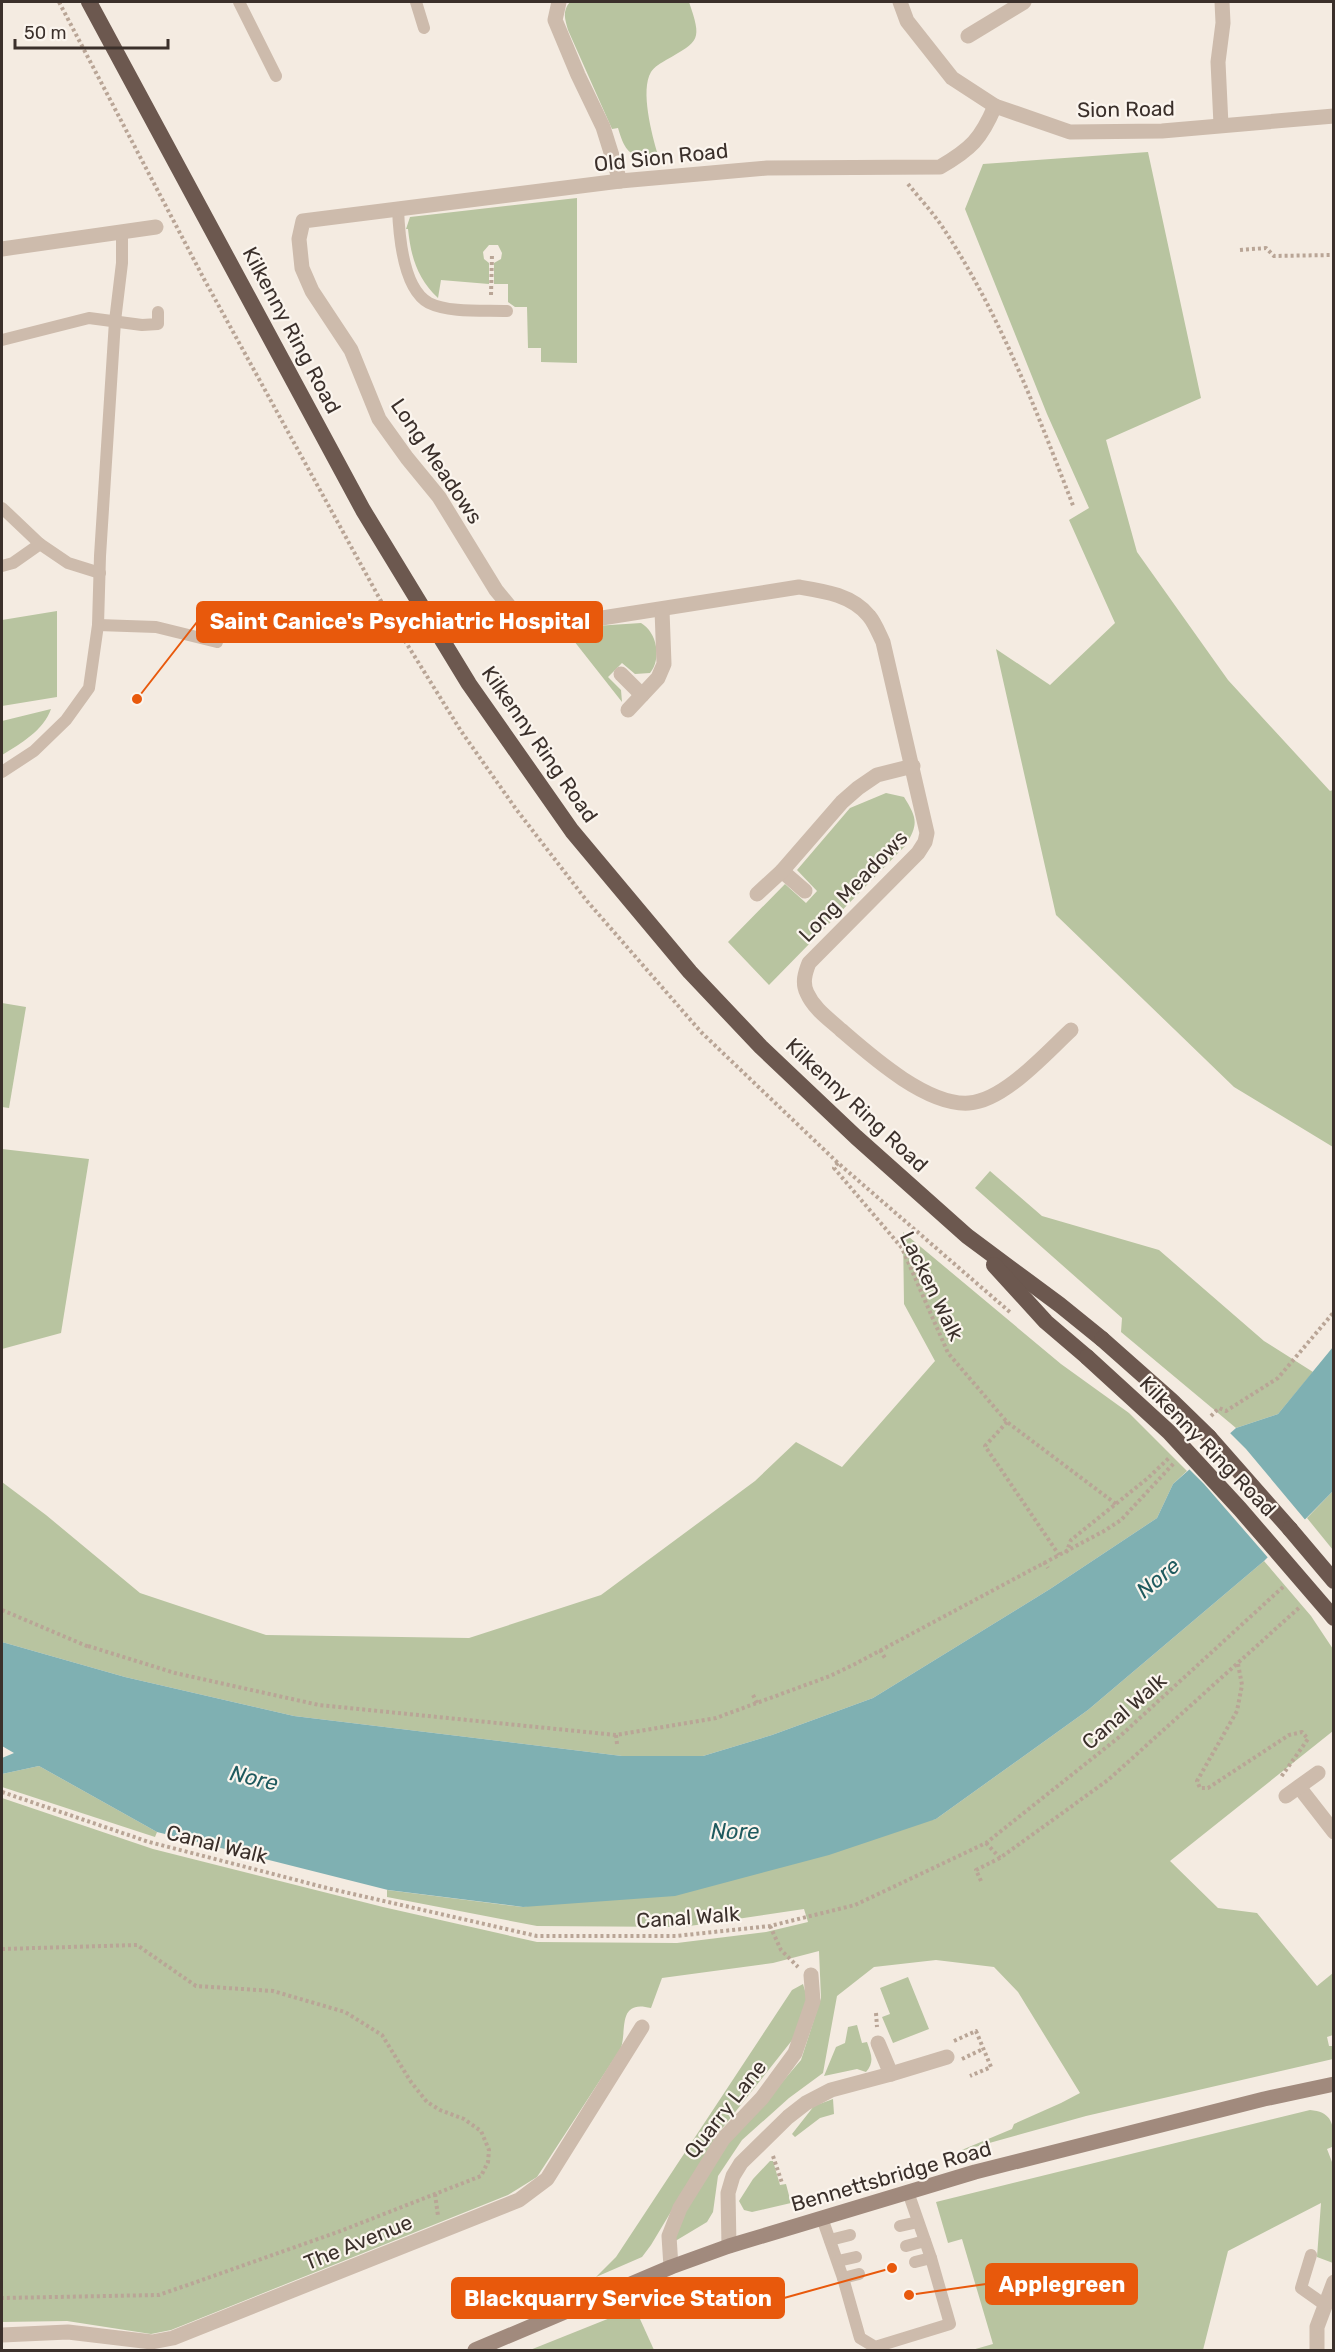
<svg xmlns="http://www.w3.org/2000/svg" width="1335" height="2352" font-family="Rubik,sans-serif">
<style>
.green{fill:#b8c4a0}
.water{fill:#7fb0b2}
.pier{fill:#f4ebe1}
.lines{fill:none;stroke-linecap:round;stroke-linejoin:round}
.path{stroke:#b9a596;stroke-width:4;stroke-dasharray:3 3;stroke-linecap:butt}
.service{stroke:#cdbbac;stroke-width:12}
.minor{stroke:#cdbbac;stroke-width:15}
.tertiary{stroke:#cdbbac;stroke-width:15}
.secondary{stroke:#a18a7d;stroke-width:15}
.trunk{stroke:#6c584f;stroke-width:16}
.trunk-bridge{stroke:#6c584f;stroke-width:16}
.labels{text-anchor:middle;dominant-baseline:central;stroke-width:4.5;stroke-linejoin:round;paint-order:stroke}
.street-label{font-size:21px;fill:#3b302b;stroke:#fbf5ee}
.water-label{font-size:22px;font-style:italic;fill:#1f5a5e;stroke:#fbf5ee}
.leader{fill:none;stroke:#e8590c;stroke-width:2}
.callout-dot{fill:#e8590c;stroke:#fbf5ee;stroke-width:2}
.callout{fill:#e8590c;stroke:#e8590c;stroke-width:2}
.callout-label{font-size:22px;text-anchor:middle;font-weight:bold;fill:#fff}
</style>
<rect width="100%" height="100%" fill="#f4ebe1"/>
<!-- green -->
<g class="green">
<path d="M570,2H689C702,40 700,41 666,60C661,63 654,67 651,72C640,90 652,135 658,155C631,160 625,152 618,128L612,129L568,30C565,19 562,11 570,2Z"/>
<polygon points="1148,152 1201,398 1106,440 1137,552 1228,680 1330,791 1333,790 1333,1147 1234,1087 1056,915 996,649 1050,685 1115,623 1069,520 1089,508 1047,414 965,209 983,164"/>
<path d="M577,198V363L541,362V348H528L527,307H515L508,302V284H494V263L501,259L502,253L498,245H489L483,252L484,259L489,263V284L441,280L438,298C417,278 411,257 408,229H406L410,217Z"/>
<polygon points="57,611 57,697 2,706 2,620"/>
<path d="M641,623C657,632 662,659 650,673L635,674L622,663L608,677L621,690L622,702L574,641L576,638L595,637V626Z"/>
<path d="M51,709C44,730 20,744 2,755V721Z"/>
<path d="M886,793L904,797C917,818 919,824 905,846L769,985L728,942L785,884L806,903L817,891L797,870L850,808Z"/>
<polygon points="2,1003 26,1007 9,1108 2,1107"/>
<polygon points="2,1149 89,1159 61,1333 2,1349"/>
<polygon points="990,1171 1042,1216 1159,1250 1264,1341 1313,1372 1278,1414 1236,1428 1121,1332 1122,1318 975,1188"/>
<polygon points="903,1232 1061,1364 1129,1413 1187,1471 1173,1484 1157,1518 1050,1589 873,1698 772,1735 703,1756 622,1756 294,1716 125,1677 2,1642 2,1482 46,1515 140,1593 266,1635 469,1638 601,1595 755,1481 796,1442 842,1467 935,1361 904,1304"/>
<polygon points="1333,1491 1333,1550 1307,1518"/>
<path d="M1264,1561L1311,1616L1333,1649V1731L1170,1861L1218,1908L1257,1913L1317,1986L1333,1973V2035L1327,2037L1329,2046H1333V2059L1086,2116L957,2152L1012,2129L1014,2124L1061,2103L1080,2093L1018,1992L994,1967L936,1960L874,1967L837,1996L823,2073L789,2098L742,2140L718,2176L713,2212L707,2222L672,2243L683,2210L727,2139L766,2101L801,2060L821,1998L819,1951L773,1963L662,1978L651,2008C617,1999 627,2030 621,2048L537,2177L508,2195L171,2330L151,2334L67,2321L2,2322V1798L153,1849L383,1907L537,1942L677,1943L766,1932L808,1922L804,1909L683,1927L537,1926L387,1897V1890L523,1907L936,1819L1088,1710Z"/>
<polygon points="39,1766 157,1832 155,1837 2,1787 2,1774"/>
<polygon points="908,1977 929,2029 893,2043 882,2017 890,2014 880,1988"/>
<polygon points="803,1984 808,2001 797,2034 717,2135 651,2245 642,2257 596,2277 616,2257 792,1990"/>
<path d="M857,2025L862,2043L867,2042C871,2054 875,2062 866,2072L857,2069L824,2076L836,2047L845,2043L848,2027Z"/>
<polygon points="833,2099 834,2114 820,2118 795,2137 792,2134 814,2106"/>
<path d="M1310,2110C1335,2112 1334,2128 1333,2149L1332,2147L1327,2149L1332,2162H1333V2263L1317,2257L1321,2203L1228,2251L1203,2350H972L993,2344L962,2239L948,2243L936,2202Z"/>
<polygon points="770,2161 773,2161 780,2185 786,2184 791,2203 752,2212 744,2210 739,2201 753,2179"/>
<polygon points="635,2308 654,2350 530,2350"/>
</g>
<!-- water -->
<polygon class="water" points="1333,1347 1333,1491 1264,1561 1088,1710 936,1819 829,1855 675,1896 523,1907 388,1890 157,1832 39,1766 2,1774 2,1758 14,1753 2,1746 2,1642 125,1677 294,1716 622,1756 703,1756 772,1735 873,1698 1050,1589 1157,1518 1173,1484 1236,1428 1278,1414"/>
<!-- pier -->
<polygon class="pier" points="1228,1431 1246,1449 1307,1522 1270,1560 1204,1484 1187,1467"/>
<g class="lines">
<!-- path -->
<g class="path">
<polyline points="59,2 204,279 387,612 461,731 516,809 587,901 701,1032 838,1163 1011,1313"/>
<path d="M908,184C921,200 936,216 947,234C1002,319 1038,415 1074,508"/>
<polyline points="1240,250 1266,248 1274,256 1334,255"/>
<polyline points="491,295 492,254"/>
<polyline points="838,1163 834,1168 902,1248 948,1353 1007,1422 1116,1504"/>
<polyline points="1211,1416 1219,1408 1226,1411 1278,1378 1334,1312"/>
<polyline points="1007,1422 985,1446 1059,1555"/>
<polyline points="1066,1553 1071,1540 1148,1478 1170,1457"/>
<polyline points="1044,1562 1048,1568"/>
<polyline points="2,1610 89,1647"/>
<polyline points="88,1646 175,1673 319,1705 616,1735 716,1718 830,1676 855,1664 1104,1531 1121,1520 1174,1463"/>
<polyline points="880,1650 885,1658"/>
<polyline points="1238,1664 1242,1685 1237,1711 1197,1781 1200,1788 1208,1788 1289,1735 1302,1732 1308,1739 1281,1777"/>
<polyline points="753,1695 757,1703"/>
<polyline points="616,1735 617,1744"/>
<polyline points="2,1792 149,1842 331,1889 537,1936 676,1936 770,1926 855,1905 986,1843 1118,1738 1284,1586"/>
<polyline points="986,1843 1000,1858"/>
<polyline points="981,1881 976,1870 1000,1858 1108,1780 1301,1606"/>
<polyline points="770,1926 781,1950 798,1967"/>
<polyline points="2,1949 137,1945 196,1986 273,1991 345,2012 382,2035 411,2082 427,2102 440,2110 464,2119 481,2131 489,2150 488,2162 481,2176 338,2232 159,2295 2,2298"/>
<polyline points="876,2013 877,2027"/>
<polyline points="954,2041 976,2031 991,2067 970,2076"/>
<polyline points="962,2059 983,2049"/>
<polyline points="773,2156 782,2183"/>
<polyline points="435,2194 438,2216"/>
</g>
<!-- service -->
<g class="service">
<polyline points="239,2 276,76"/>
<polyline points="416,2 424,28"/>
<path d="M398,209C399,234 403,289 429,303C449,313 485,310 507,311"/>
<polyline points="2,340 89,318 142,325 158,324 158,312"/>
<polyline points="2,508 40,544 68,563 100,573"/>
<polyline points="2,566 13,563 40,544"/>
<polyline points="98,625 156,627 217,642"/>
<polyline points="2,772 34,751 66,720 89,688 98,625 100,556 115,321 122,263 122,232"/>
<polyline points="822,2218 843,2278 860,2338 875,2347 950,2324 931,2258 908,2192"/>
<polyline points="900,2226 918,2222"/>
<polyline points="830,2240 850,2235"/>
<polyline points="906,2246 925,2241"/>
<polyline points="1311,2255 1301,2288 1325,2305"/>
<polyline points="838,2261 856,2257"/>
<polyline points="915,2262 931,2258"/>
<polyline points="843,2278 859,2274"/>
</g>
<!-- minor -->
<g class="minor">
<polyline points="559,2 555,20 578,75 603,127 620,181"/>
<polyline points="968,36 1024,2"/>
<path d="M995,106C981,139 971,149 940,167L767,168L620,181L303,221L299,239L302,268L312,291L351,350L379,419L407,458L439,497L496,590L510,607L527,622L551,626L799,587C824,591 852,595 869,616C875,623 879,634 883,642L927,833L925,842L918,853L809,963C805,973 802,983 807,993C814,1009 829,1019 841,1030C871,1056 927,1106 969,1103C1004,1101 1046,1053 1071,1030"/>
<polyline points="1221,125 1218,62 1223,23 1222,2"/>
<polyline points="2,249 156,227"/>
<polyline points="621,674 642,695"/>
<polyline points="628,710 658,678 664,664 662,610"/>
<polyline points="782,871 805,891"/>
<polyline points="757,894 782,871 842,802 858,788 877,775 913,766"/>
<polyline points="1299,1787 1334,1832"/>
<polyline points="1286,1796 1318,1773"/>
<polyline points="878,2043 891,2074"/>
<polyline points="729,2246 728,2193 733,2176 741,2163 788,2117 806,2103 831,2090 891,2074 947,2057"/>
<polyline points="671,2267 669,2236 680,2208 723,2139 762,2098 795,2053 813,2001 811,1975"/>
<polyline points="2,2335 68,2332 152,2342 173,2338 519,2200 547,2179 642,2027"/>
<polyline points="1317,2350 1317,2327 1334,2282"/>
</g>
<!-- tertiary -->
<polyline class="tertiary" points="900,2 907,21 952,78 995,106 1070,132 1162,131 1334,116"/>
<!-- secondary -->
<polyline class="secondary" points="475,2350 671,2267 729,2246 975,2172 1264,2099 1334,2084"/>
<!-- trunk -->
<g class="trunk">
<polyline points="89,2 363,510 469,684 572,831 690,972 761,1047 856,1137 967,1236 1060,1305 1102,1339"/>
<polyline points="994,1265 1046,1322 1087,1357"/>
<polyline points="1209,1437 1290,1529"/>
</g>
<!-- trunk-bridge -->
<g class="trunk-bridge">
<polyline points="1102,1339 1172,1401 1209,1437"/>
<polyline points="1087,1357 1169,1432 1240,1509 1334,1618"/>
<polyline points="1290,1529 1334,1581"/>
</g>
</g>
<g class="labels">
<!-- street labels -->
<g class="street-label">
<text transform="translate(1126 109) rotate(-1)">Sion Road</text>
<text transform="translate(661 157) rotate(-6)">Old Sion Road</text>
<text transform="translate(292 330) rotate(62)">Kilkenny Ring Road</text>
<text transform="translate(437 461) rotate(56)">Long Meadows</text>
<text transform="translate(540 744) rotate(55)">Kilkenny Ring Road</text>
<text transform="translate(853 886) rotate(-46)">Long Meadows</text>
<text transform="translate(857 1105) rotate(43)">Kilkenny Ring Road</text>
<text transform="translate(932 1286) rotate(64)">Lacken Walk</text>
<text transform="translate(1208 1446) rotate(46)">Kilkenny Ring Road</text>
<text transform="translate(1124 1711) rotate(-41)">Canal Walk</text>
<text transform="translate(217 1844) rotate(14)">Canal Walk</text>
<text transform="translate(688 1917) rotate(-4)">Canal Walk</text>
<text transform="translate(725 2109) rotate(-52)">Quarry Lane</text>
<text transform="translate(891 2176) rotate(-16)">Bennettsbridge Road</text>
<text transform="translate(358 2242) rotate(-22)">The Avenue</text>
</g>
<!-- water labels -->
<g class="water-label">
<text transform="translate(1158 1578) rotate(-40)">Nore</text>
<text transform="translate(254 1778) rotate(13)">Nore</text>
<text x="735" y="1831">Nore</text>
</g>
</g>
<!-- callouts -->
<path class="leader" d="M137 699L197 622M909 2295L986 2284M892 2268L784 2298"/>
<g class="callout-dot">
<circle cx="137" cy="699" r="6"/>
<circle cx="909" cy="2295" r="6"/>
<circle cx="892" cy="2268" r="6"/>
</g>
<g class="callout">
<rect x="197" y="602" width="405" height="40" rx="6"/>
<rect x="986" y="2264" width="151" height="40" rx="6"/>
<rect x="452" y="2278" width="332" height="40" rx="6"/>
</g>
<g class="callout-label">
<text x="400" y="629">Saint Canice's Psychiatric Hospital</text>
<text x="1062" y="2292">Applegreen</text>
<text x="618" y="2306">Blackquarry Service Station</text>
</g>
<!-- border -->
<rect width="1335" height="2352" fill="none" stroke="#3b302b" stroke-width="6"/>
<!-- scale -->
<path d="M15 39v9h153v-9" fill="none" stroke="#3b302b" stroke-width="3"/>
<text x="24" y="39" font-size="18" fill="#3b302b" stroke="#fbf5ee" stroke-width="4.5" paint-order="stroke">50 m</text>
</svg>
